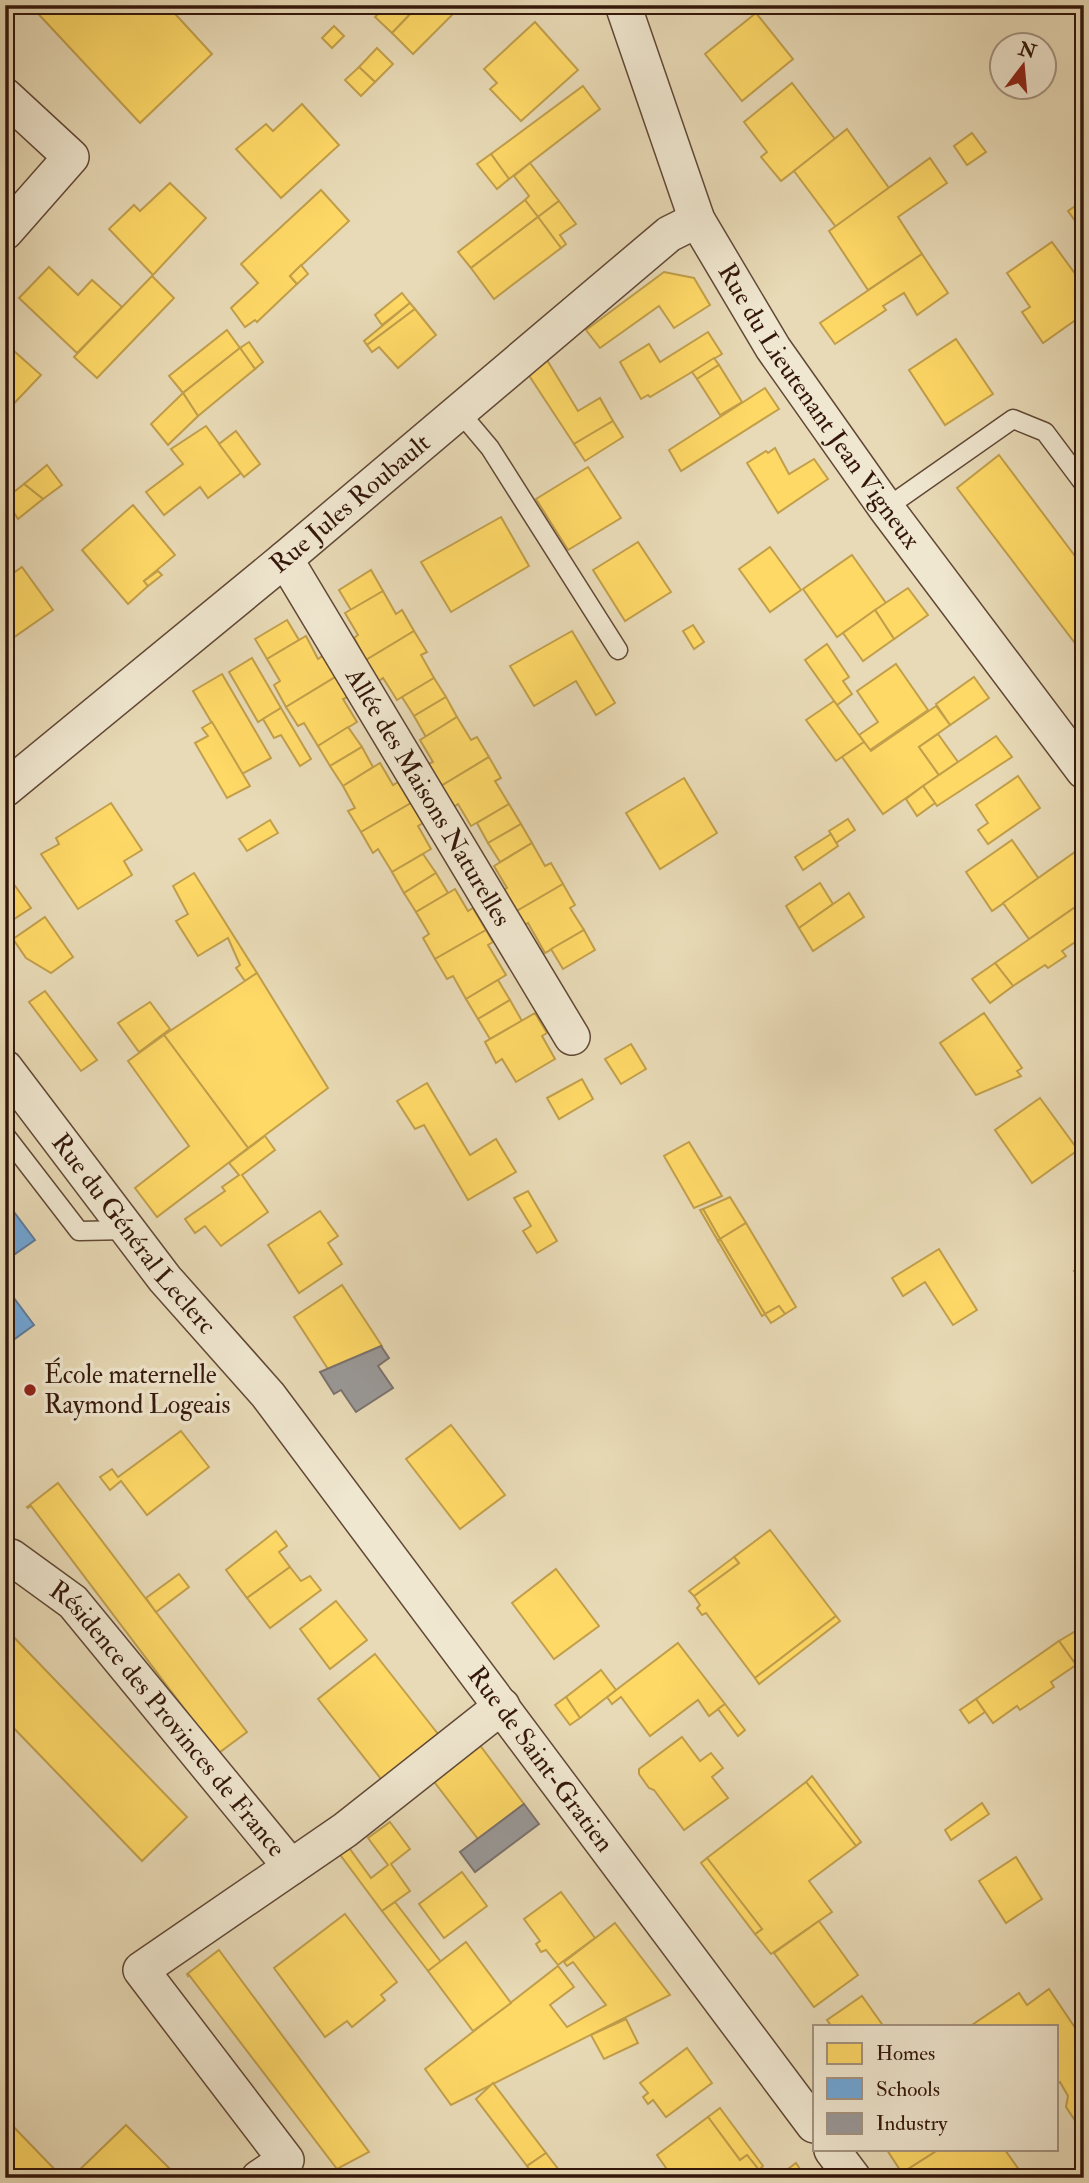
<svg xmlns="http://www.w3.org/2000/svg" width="1089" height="2183" font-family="'IM FELL Double Pica',serif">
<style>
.homes{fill:#ffd966;stroke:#c29f4b;stroke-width:2}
.schools{fill:#6fa8dc;stroke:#5d7c9d;stroke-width:2}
.industry{fill:#999;stroke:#7b726e;stroke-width:2}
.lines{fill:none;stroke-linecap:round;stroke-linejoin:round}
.service-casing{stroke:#614836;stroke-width:21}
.minor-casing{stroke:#614836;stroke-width:38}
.service{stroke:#f0e7d0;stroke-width:18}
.minor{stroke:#f0e7d0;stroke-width:35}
.poi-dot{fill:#8f2418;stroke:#f0e7d0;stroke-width:2.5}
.labels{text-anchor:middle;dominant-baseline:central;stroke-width:7;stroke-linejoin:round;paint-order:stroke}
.street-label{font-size:26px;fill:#34170b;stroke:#f0e7d0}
.poi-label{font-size:26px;fill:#34170b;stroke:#f0e7d0;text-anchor:start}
</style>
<rect width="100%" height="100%" fill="#e8dab6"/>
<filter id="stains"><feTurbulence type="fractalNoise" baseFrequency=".00286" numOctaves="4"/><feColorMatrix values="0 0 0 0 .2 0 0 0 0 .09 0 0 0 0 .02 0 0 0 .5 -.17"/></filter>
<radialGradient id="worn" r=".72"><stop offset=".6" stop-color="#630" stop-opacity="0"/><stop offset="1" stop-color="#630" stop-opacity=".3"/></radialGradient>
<!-- homes -->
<g class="homes">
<polygon points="30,5 167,5 212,54 140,123"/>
<polygon points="387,5 419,5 392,33 375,17"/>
<polygon points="419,5 453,5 457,10 413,54 392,33"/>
<polygon points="756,13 793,59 742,101 705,54"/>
<polygon points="535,22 578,70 521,121 490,89 497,83 484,69"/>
<polygon points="334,26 344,36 332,48 322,38"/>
<polygon points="377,48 393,64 375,82 359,67"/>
<polygon points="359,67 375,82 361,96 345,80"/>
<polygon points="792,83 835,139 781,181 761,157 767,152 744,122"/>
<polygon points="583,86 600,109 509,179 491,154"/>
<polygon points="302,104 339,145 281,198 236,149 266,124 273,131"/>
<polygon points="847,129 889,188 836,227 794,171"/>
<polygon points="972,133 986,152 967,165 954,146"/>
<polygon points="491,154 509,179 497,189 477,164"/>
<polygon points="930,158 947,183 898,217 922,254 868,290 829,231"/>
<polygon points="530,163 559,201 538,217 525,200 529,196 514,176"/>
<polygon points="170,183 206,218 153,275 109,229 134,205 140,211"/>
<polygon points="321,190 349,221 290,276 297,284 257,322 255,320 245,327 231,308 258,283 241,264"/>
<polygon points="525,200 538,217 471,268 458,252"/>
<polygon points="1084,200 1084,221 1078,225 1068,211"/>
<polygon points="559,201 576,224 560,235 566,244 561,248 538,217"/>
<polygon points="538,217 561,248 494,299 471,268"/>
<polygon points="1052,242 1084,286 1084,314 1043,343 1022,312 1030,307 1007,273"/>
<polygon points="922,254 948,293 917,315 904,293 883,306 886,310 835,344 820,323"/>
<polygon points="301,265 308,274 297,284 290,276"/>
<polygon points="49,267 78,295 92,280 122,307 77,353 19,298"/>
<polygon points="664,272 694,278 710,305 674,328 659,306 600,348 586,330"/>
<polygon points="152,276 174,298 97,378 74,357"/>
<polygon points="402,293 410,303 382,325 375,315"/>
<polygon points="410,303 415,309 367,345 364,341"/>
<polygon points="415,309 436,335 398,368 379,347 372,352 367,345"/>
<polygon points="227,330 240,348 183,393 169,376"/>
<polygon points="708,332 722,354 650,397 648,395 641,399 620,362 649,344 660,362"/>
<polygon points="956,339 993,394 945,425 909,370"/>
<polygon points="249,342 263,362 255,369 240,348"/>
<polygon points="5,343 41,375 5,413"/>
<polygon points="240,348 255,369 198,416 183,393"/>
<polygon points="714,358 719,365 697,379 692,372"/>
<polygon points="547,360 578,411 600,398 613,421 574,444 528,374"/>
<polygon points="719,365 742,402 720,415 697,379"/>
<polygon points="765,388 779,409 681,471 669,450"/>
<polygon points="183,393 198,416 168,445 151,424"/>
<polygon points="613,421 623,437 585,461 574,444"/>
<polygon points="206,426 241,473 208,498 200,487 164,515 146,492 183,464 171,449"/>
<polygon points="236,431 260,464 244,477 219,444"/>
<polygon points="775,448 789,474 814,459 828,479 778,513 747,463 766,451 768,453"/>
<polygon points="999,455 1084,568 1084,655 957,488"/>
<polygon points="47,465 62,485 43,499 24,484"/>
<polygon points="588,467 621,518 568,550 536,499"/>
<polygon points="24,484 43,499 18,519 5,499"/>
<polygon points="133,505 175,555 144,581 148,586 128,604 82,550"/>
<polygon points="501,517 529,566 451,612 421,562"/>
<polygon points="638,542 671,592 625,621 593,570"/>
<polygon points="770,547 801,590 770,612 739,569"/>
<polygon points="852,555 886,603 837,637 803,589"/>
<polygon points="22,567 53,610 10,640 5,633 5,579"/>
<polygon points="371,570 383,591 351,610 339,590"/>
<polygon points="158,571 162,575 148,586 144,581"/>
<polygon points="908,588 928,615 894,639 875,610"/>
<polygon points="383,591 396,614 402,610 414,631 366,660 354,638 358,635 345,613"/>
<polygon points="875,610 894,639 863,661 843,633"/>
<polygon points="287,620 299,640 267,659 255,639"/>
<polygon points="693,625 704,642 694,649 683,631"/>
<polygon points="414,631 427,652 421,655 434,678 397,700 383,678 379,681 366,660"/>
<polygon points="572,631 615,703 596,715 576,681 534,706 510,666"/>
<polygon points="306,636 318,659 324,655 337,676 286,707 274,685 280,681 267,659"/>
<polygon points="827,644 849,677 843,681 852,694 837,705 805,660"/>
<polygon points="252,658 281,708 258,722 229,672"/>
<polygon points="896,664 928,710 870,750 859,735 878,722 857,691"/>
<polygon points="222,674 271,758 242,774 193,691"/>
<polygon points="337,676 348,697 343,699 357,722 318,746 304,723 298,726 286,707"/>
<polygon points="974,677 989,698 950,725 936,704"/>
<polygon points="434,678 446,697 414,716 402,697"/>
<polygon points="446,697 457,717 426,737 414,716"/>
<polygon points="834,701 864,742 836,761 806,720"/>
<polygon points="936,706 950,725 919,747 939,775 883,814 842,757 864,742 871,751"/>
<polygon points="281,708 311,759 300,766 281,735 274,738 263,719"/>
<polygon points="457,717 471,740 477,737 489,757 441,786 428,764 433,762 420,740"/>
<polygon points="212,722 250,786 227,798 195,743 208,736 202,728"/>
<polygon points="348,727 362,747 330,766 318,746"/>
<polygon points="938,734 958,762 939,775 919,747"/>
<polygon points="996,736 1012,757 937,806 923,786"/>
<polygon points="362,747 373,767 343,786 330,766"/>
<polygon points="489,757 501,778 495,781 509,804 471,826 458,804 454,807 441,786"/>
<polygon points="380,763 393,785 398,782 411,803 361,832 348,811 355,808 343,786"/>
<polygon points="1018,776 1040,808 988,844 978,830 988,823 976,805"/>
<polygon points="684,778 717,833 660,869 626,813"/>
<polygon points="923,786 935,803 917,816 906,799"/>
<polygon points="111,803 142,850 124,861 132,875 78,909 41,854 59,844 56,838"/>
<polygon points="411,803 423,823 418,826 431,849 392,872 378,849 373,853 361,832"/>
<polygon points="509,804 521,824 488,843 477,823"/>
<polygon points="848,819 855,830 836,843 829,831"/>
<polygon points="270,820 278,833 247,851 239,839"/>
<polygon points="521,824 532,843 500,862 488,843"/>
<polygon points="831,834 838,846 803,870 795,857"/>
<polygon points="1012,840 1039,879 992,911 966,872"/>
<polygon points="532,843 545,866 551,863 563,884 515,912 502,891 507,888 494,866"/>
<polygon points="1075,852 1084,864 1084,901 1029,939 1003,903"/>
<polygon points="423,854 436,873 404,893 392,872"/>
<polygon points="5,872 31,908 8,923 5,918"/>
<polygon points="194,873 257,973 245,981 236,968 240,965 228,938 198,956 176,921 188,914 173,886"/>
<polygon points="436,873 448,893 416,912 404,893"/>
<polygon points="820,883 833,904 799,928 786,906"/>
<polygon points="563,884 575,905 570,908 584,930 545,953 528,923 523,926 515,912"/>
<polygon points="455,889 468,911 473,908 486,930 435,959 423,938 429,934 416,912"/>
<polygon points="849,893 864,917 813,951 799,928"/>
<polygon points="1084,901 1084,936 1062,951 1066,956 1048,968 1045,965 1013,986 995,963"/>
<polygon points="45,917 73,957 51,973 26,958 13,939"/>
<polygon points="486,930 493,942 488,945 506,975 466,999 453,976 447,979 435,959"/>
<polygon points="584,930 595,950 563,969 551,949"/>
<polygon points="995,963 1013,986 990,1003 972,979"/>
<polygon points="257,973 328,1088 248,1148 164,1035"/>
<polygon points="498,980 510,1000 478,1019 466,999"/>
<polygon points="45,991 97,1060 81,1071 29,1002"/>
<polygon points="510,1000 522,1021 490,1039 478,1019"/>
<polygon points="150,1002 170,1029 139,1052 118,1023"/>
<polygon points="535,1013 547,1033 542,1036 555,1059 516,1082 502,1059 496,1063 485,1042"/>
<polygon points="984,1013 1022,1068 1017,1071 1021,1076 976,1095 940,1043"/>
<polygon points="164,1035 248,1148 157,1217 135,1188 189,1146 128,1061"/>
<polygon points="631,1044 646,1069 621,1084 605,1059"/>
<polygon points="582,1079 593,1099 559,1119 547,1098"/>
<polygon points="427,1083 470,1155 496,1139 516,1172 468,1200 424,1125 415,1129 397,1101"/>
<polygon points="1040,1098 1078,1150 1032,1183 995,1130"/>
<polygon points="265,1136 275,1150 242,1175 268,1212 221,1246 205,1226 195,1233 185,1219 225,1191 222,1187 239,1175 229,1163"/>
<polygon points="689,1142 722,1196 694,1208 664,1156"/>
<polygon points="528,1191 557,1241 537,1253 523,1231 531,1226 514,1198"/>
<polygon points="730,1197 746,1223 720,1239 703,1209"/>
<polygon points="703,1209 720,1239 718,1241 700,1210"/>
<polygon points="320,1211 338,1236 328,1243 342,1264 299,1293 268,1245"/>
<polygon points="746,1223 796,1307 785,1314 779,1306 765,1314 720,1239"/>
<polygon points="720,1239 765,1314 762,1316 718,1241"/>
<polygon points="939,1249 977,1310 953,1325 925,1282 903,1296 892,1278"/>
<polygon points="1084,1264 1084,1285 1074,1271"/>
<polygon points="342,1285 382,1346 328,1369 294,1317"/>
<polygon points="779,1306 785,1314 771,1323 765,1314"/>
<polygon points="451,1425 505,1495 460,1529 406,1459"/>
<polygon points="181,1431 209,1467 147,1515 121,1481 110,1490 100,1477 112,1469 118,1477"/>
<polygon points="58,1483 247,1732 216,1755 217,1752 31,1506 28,1508 27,1507"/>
<polygon points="770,1530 836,1616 755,1678 706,1613 702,1615 697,1608 700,1605 694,1596 739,1563 734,1557"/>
<polygon points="276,1531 287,1546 279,1552 290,1567 247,1598 226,1570"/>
<polygon points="734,1557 739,1563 694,1596 689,1591"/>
<polygon points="290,1567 301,1581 310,1576 321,1590 270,1628 247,1598"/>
<polygon points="556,1569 599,1626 554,1659 512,1603"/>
<polygon points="179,1574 189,1587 156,1612 146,1598"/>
<polygon points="336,1601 367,1640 330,1669 300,1629"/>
<polygon points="836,1616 840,1621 759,1684 755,1678"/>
<polygon points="1084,1625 1084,1647 1074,1632"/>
<polygon points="5,1628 187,1817 142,1861 5,1719"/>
<polygon points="1074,1632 1084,1647 1084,1652 1073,1661 1059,1641"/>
<polygon points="1059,1641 1076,1665 1051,1682 1054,1687 1020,1710 1017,1706 993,1723 976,1699"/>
<polygon points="678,1643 725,1704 709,1716 698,1700 650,1736 621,1697 612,1704 607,1697"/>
<polygon points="375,1654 442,1739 385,1784 318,1699"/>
<polygon points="601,1670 616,1690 580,1718 566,1697"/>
<polygon points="566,1697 580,1718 570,1725 555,1705"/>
<polygon points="976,1699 985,1712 969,1723 960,1710"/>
<polygon points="725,1704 745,1730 738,1736 718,1709"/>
<polygon points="682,1737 700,1761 711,1753 723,1768 712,1777 728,1798 684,1830 654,1790 649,1788 639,1774 639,1769"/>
<polygon points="479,1744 524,1804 478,1839 432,1779"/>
<polygon points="812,1776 861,1842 856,1846 806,1782"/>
<polygon points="806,1782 856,1846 809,1881 832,1912 771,1954 755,1934 762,1929 707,1858"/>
<polygon points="982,1803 989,1814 951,1840 945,1830"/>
<polygon points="390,1822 410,1849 391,1864 410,1891 382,1911 338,1852 347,1845 371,1878 388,1865 368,1838"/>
<polygon points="1016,1857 1042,1899 1006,1923 979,1881"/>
<polygon points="707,1858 762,1929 755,1934 701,1863"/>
<polygon points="462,1872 487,1906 444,1938 419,1904"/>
<polygon points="561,1892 595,1938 558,1965 546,1950 541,1952 536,1944 540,1941 524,1919"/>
<polygon points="395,1902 441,1962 428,1971 382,1911"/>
<polygon points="345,1914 397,1982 381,1995 385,2000 352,2027 347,2021 325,2037 274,1968"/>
<polygon points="819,1921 858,1975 814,2007 774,1953"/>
<polygon points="615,1923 670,1995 451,2105 425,2069 558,1966 574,1987 550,2005 567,2027 606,2005 573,1962 567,1966 564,1962"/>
<polygon points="466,1942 511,2003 473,2031 428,1971"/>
<polygon points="219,1950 244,1984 369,2152 337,2169 189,1975 188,1976 187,1974"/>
<polygon points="1049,1989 1084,2041 1084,2134 1066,2107 1068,2096 1060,2082 1056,2085 1056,2027 969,2027 1019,1993 1027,2005"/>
<polygon points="862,1996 884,2027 832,2027 827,2020"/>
<polygon points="626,2019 638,2043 604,2059 591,2035"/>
<polygon points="687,2048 712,2083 666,2117 653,2100 648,2104 643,2097 648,2093 640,2083"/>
<polygon points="493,2083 546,2153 527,2166 476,2099"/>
<polygon points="720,2108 763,2166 759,2170 747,2155 740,2160 708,2117"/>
<polygon points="708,2117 740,2160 747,2155 759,2170 748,2178 673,2178 657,2155"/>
<polygon points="5,2118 63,2178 5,2178"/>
<polygon points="126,2125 179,2178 71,2178"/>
<polygon points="887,2150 938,2150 902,2173"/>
<polygon points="938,2150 1005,2150 1025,2178 907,2178 902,2173"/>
<polygon points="546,2153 565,2178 536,2178 527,2166"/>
<polygon points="796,2163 806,2178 776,2178"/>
</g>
<!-- schools -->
<g class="schools">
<polygon points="5,1200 35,1240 5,1261"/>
<polygon points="5,1286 34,1325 5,1346"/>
</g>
<!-- industry -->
<g class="industry">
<polygon points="381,1346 389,1358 378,1366 393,1388 356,1412 341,1390 334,1394 320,1372"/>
<polygon points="524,1804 539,1824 475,1872 460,1852"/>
</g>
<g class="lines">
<!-- service casing -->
<g class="service-casing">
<g id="service">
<polyline points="458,410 490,448 618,650"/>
<polyline points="886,508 1013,419 1045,432 1084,484"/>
<polyline points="5,1135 79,1231 128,1230"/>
</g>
</g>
<!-- minor casing -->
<g class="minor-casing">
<g id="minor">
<path id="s1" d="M623,5L697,220L773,348L886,508L1084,771"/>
<polyline points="5,96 71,157 5,232"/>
<path id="s2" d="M285,559L572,1037"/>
<path id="s3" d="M5,789L285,559L669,234L697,220"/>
<path id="s4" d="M5,1068L165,1279L268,1395L814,2125"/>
<path id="s5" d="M5,1561L11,1557L73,1602L291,1867"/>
<polyline points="832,2150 853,2178"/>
<polyline points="259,2178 286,2160 141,1970 345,1830 502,1706"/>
</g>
</g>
<!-- service -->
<use href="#service" class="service"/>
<!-- minor -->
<use href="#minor" class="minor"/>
</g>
<!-- markers -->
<circle class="poi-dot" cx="30" cy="1390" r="7"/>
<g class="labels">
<!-- street labels -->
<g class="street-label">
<text stroke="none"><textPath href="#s1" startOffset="450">Rue du Lieutenant Jean Vigneux</textPath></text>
<text stroke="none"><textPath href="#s3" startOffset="448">Rue Jules Roubault</textPath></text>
<text stroke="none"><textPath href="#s2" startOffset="278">Allée des Maisons Naturelles</textPath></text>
<text stroke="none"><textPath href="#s4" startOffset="210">Rue du Général Leclerc</textPath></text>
<text stroke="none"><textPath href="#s5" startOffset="234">Résidence des Provinces de France</textPath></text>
<text stroke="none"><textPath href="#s4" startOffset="875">Rue de Saint-Gratien</textPath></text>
</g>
<!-- poi labels -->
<g class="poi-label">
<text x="44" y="1375">École maternelle<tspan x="44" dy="30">Raymond Logeais</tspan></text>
</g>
</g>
<!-- margin -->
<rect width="1089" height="2183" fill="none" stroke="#e8dab6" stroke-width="28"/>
<rect x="7" y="7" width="1075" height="2169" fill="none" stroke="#34170b" stroke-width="3.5"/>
<rect x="14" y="14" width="1061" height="2155" fill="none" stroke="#34170b" stroke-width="2"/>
<!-- legend -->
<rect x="813" y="2025" width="245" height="126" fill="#f0e7d0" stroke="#a59481" stroke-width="2"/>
<rect x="827" y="2043" width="35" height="21" fill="#ffd966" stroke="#a59481" stroke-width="2"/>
<text x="876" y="2060" font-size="21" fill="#34170b">Homes</text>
<rect x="827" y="2078" width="35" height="21" fill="#6fa8dc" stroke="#a59481" stroke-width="2"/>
<text x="876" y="2096" font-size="21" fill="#34170b">Schools</text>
<rect x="827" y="2113" width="35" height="21" fill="#999999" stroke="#a59481" stroke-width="2"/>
<text x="876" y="2130" font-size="21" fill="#34170b">Industry</text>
<!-- north arrow -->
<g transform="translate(1023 66) rotate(16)"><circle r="33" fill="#f0e7d0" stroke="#a59481" stroke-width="2"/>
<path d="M0-5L12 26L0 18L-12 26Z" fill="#8f2418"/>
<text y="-10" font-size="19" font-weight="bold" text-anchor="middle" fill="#34170b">N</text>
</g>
<rect width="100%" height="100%" filter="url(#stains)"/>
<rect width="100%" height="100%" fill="url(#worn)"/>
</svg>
